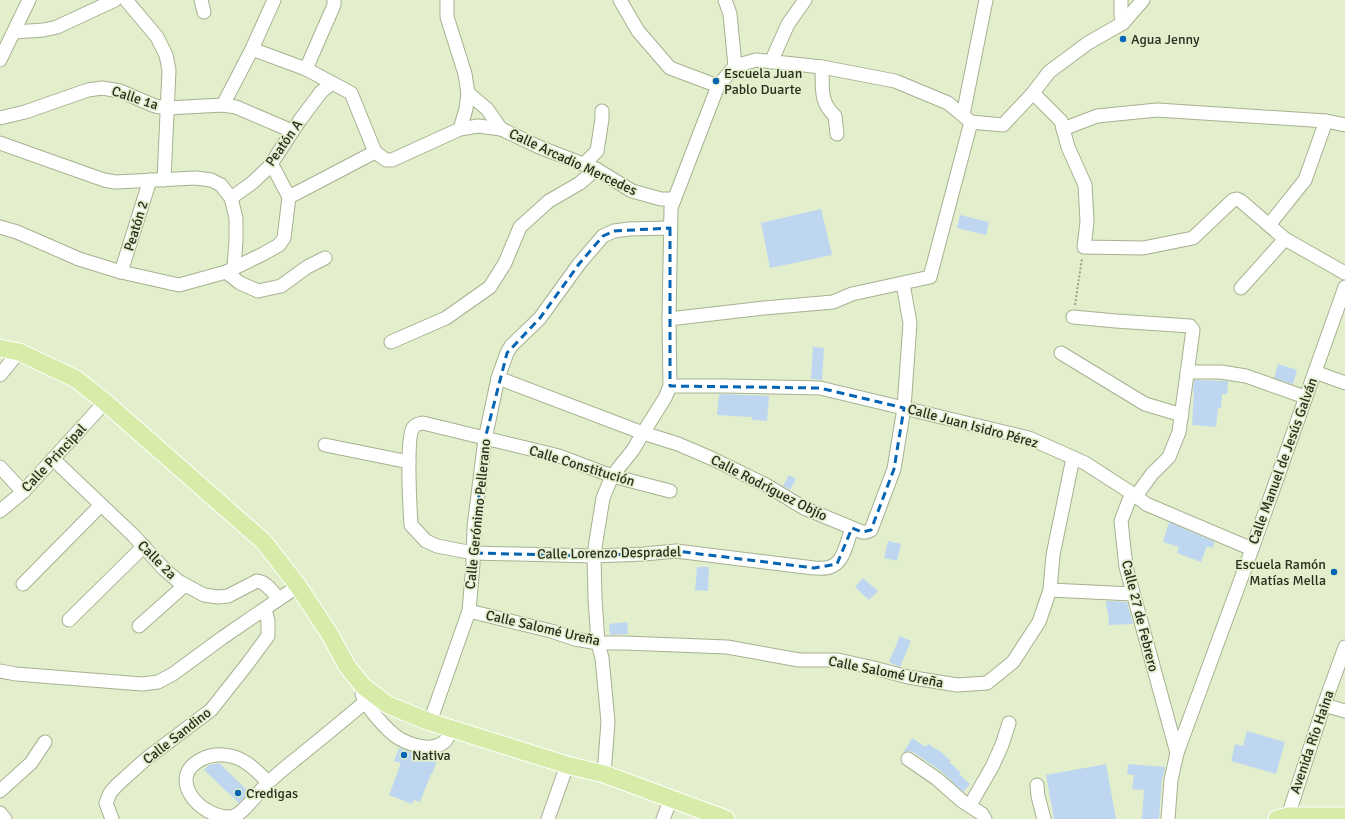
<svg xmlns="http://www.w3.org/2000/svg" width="1345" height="819" font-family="Signika,sans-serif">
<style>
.building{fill:#bed6f0}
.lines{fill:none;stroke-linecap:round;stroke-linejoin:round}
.minor-casing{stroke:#a6b190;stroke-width:15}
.major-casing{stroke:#fff;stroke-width:19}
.path{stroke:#98a186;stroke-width:2;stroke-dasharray:2 2;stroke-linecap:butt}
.minor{stroke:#fff;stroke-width:13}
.major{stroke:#d8ecaa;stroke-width:17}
.marked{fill:none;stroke:#0665b2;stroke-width:3;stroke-dasharray:8 5;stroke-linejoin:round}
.poi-dot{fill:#0665b2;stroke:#e3efcc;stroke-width:1.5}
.labels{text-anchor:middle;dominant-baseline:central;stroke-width:3.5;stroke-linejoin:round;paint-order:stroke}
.poi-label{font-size:14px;fill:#292e20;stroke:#e3efcc;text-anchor:start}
.street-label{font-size:14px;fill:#292e20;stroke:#e3efcc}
</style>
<rect width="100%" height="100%" fill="#e3efcc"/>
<!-- building -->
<g class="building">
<polygon points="821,209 832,255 770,268 761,223"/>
<polygon points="960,215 989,222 986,235 957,228"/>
<polygon points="813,347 824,348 822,380 811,379"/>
<polygon points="1278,364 1297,370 1293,384 1274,378"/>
<polygon points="1194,380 1228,381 1227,394 1222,394 1221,408 1218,408 1216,427 1192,425 1194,392 1193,392"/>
<polygon points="719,394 769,396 767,421 752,420 752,417 717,415"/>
<polygon points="789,475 796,479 790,490 783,486"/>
<polygon points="1169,522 1215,542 1213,548 1207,546 1201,562 1177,553 1179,547 1163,542"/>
<polygon points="888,541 901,544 897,561 884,558"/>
<polygon points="697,567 709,567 708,591 695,590"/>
<polygon points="863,578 878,591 869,600 855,587"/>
<polygon points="1106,601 1127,602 1133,624 1109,625 1108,611 1107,611"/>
<polygon points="627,622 628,634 610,635 609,624"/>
<polygon points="900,636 911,641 900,667 889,662"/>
<polygon points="1247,731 1285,742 1276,774 1231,761 1235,744 1243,746"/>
<polygon points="912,738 926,747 928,744 941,752 951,761 949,762 961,773 959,774 970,784 963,792 942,772 913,752 908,751 903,753"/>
<polygon points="399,748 437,761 432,774 431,774 420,802 414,800 412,804 389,795 401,763 394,761"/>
<polygon points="219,763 249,792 239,803 204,770 209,765"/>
<polygon points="1106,764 1116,819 1054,819 1046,775"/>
<polygon points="1128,764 1165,767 1163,778 1162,777 1159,819 1142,819 1144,790 1132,789 1134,775 1127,774"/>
</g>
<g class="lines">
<!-- minor casing -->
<g class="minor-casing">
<g id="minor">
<polyline points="126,0 157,37 166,55 169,70 164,180"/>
<polyline points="201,0 204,12"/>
<polyline points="447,0 447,17 465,74 468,93 466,109 460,129"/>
<polyline points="620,0 638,31 670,68 718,86"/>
<polyline points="725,0 730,14 735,66"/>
<polyline points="1121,0 1121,15 1123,23"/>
<polyline points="14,32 44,30 57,27 115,0"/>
<polyline points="252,49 306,69 351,93 375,152"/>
<polyline points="0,60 29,0"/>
<polyline points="771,62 788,24 805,0"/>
<path d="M822,67C823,88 819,101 835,116L837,134"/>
<polyline points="306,69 334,5 334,0"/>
<polyline points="468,93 487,109 501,129"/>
<polyline points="1033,93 1061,121 1068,147 1085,185 1087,222 1084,247 1143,248 1193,238 1233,200 1237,199 1241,201 1285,239 1345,273"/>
<polyline points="223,105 252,49 274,0"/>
<polyline points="963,115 986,0"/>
<polyline points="0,118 25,112 88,90 102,88 120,91 155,106 167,108 223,105 236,107 292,131"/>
<polyline points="1063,129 1097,116 1157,110 1326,121 1345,125"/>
<polyline points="0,143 104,180 115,182 196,178 211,180 221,185 231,198 236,218 236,240 234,268"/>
<polyline points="584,164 597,151 602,119 602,111"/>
<polyline points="289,197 375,152 386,160 392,160 460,129 478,126 501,129 539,147 596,169 632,191 661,199 674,199"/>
<polyline points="231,198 252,183 269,167 300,120 321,92 332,83"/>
<polyline points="1269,225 1305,180 1326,121"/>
<polyline points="0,227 17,232 79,259 121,272 179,285 226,272 263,254 279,245 284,238 289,197 271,163"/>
<polyline points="121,272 150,180"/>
<polyline points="226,272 240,283 258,291 281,286 307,267 325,258"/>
<polyline points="1241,288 1285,239"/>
<polyline points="1073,317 1116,321 1190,326 1193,330 1179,432 1169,457 1152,474 1136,496 1129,500 1121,521 1126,567 1177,753"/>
<polyline points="669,319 764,308 833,302 852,294 930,277 971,122"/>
<polyline points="391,342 446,318 490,287 505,263 520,227 549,201 580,183 596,169"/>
<polyline points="1061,353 1145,404 1182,415"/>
<polyline points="1187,372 1221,372 1246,376 1305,397"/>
<polyline points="1315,372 1345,383"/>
<polyline points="0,375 19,352"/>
<polyline points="498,378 643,433 678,444 713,459 766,485 804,508 862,532 866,532 871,530 894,469 904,408 910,323 903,284"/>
<polyline points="670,386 724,386 820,388 1029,438 1085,463 1136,496 1146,504 1252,549"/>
<polyline points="325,445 409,462"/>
<path d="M53,459L133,535L164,569L178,581L204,595L218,597L228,596L257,581C267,582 273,593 279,599"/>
<polyline points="0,467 23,492"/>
<path d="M670,491L612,476L559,456L423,423C419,424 415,424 413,428C406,438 410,509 411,525L426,541L437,546L473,553L594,556L644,554L676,551L814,568C819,568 825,569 830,567C844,563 847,541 852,528"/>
<polyline points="0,511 23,492 105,402"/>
<polyline points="23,584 101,505"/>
<polyline points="1050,590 1133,594"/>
<polyline points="469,611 551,631 575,639 598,643 625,643 727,647 799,660 838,660 874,668 908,677 957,685 987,683 1013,662 1039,622 1050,590 1053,555 1073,458"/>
<polyline points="69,620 144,546"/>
<polyline points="139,626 185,585"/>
<polyline points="0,671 16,674 142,684 158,682 173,674 222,638 298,586"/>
<path d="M362,694C366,707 388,732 400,739C409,744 422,748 432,747C437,746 443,744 446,740C448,738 450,732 451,729"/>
<polyline points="1324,705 1345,711"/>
<polyline points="430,722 469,611 473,564 474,527 485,439 498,378 507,353 511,346 540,318 579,264 603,236 614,231 629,229 670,228"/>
<polyline points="908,759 937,779 962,801 982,814 985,819"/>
<polyline points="604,774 608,722 602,658 598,643 595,598 594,556 596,541 603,498 612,476 633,450 643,433 665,398 670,386 669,319 671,208 718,86 735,66 756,60 822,67 895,81 948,103 971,122 1003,125 1033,93 1049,72 1088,43 1123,23 1143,0"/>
<path d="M268,782C262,776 255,769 248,764C235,754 216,752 202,759C165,777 200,819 232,817C244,814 259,790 269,782C279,772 291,763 302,754C323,737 344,720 365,702"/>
<polyline points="1037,785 1038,796 1044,819"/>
<polyline points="0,791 31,763 45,742"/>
<polyline points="970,805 992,767 1002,745 1009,723"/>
<polyline points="0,813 5,819"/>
<polyline points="1288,816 1324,705 1345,647"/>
<polyline points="112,819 106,803 110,793 117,785 146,759 211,710 245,667 268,636 268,621 265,609"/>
<polyline points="548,819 567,765"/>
<polyline points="663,819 671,799"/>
<polyline points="1168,819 1171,780 1177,753 1252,549 1345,287"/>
</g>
</g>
<!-- major casing -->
<g class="major-casing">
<g id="major">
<polyline points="0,348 19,352 76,379 105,402 264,542 298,586 329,633 347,666 363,686 388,705 430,722 567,765 604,774 726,819"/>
<polyline points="1277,819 1288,816 1345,816"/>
</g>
</g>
<!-- path -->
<polyline class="path" points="1075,305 1082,258"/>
<!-- minor -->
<use href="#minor" class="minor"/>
<!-- major -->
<use href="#major" class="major"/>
</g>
<!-- marked area -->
<path class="marked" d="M670,228V386L820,388L904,408L894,469L871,530L862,532L852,528L837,564L814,568L676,551L594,556L473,553L485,439L507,353L540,318L579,264L603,236L614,231Z"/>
<!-- markers -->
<g class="poi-dot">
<circle cx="1123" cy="39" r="4"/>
<circle cx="716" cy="81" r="4"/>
<circle cx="1334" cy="572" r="4"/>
<circle cx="404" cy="755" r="4"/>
<circle cx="238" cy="793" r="4"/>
</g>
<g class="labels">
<!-- poi labels -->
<g class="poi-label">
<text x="1131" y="39">Agua Jenny</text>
<text x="724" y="73">Escuela Juan<tspan x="724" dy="16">Pablo Duarte</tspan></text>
<text x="1326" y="564" text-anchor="end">Escuela Ramón<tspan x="1326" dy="16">Matías Mella</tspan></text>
<text x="412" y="755">Nativa</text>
<text x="246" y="793">Credigas</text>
</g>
<!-- street labels -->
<g class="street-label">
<text transform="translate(135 98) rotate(18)">Calle 1a</text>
<text transform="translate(284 143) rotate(-55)">Peatón A</text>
<text transform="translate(573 162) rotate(25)">Calle Arcadio Mercedes</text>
<text transform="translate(136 226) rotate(-73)">Peatón 2</text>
<text transform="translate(973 426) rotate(15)">Calle Juan Isidro Pérez</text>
<text transform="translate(54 458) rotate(-47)">Calle Principal</text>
<text transform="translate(1283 461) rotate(-70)">Calle Manuel de Jesús Galván</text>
<text transform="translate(582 466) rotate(17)">Calle Constitución</text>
<text transform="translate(769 488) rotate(27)">Calle Rodríguez Objío</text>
<text transform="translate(478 514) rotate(-84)">Calle Gerónimo Pellerano</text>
<text transform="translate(609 553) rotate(-1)">Calle Lorenzo Despradel</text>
<text transform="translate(157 560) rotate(45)">Calle 2a</text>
<text transform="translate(1140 616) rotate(76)">Calle 27 de Febrero</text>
<text transform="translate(543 628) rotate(13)">Calle Salomé Ureña</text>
<text transform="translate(886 672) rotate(11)">Calle Salomé Ureña</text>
<text transform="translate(177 736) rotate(-38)">Calle Sandino</text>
<text transform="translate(1312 742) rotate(-71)">Avenida Río Haina</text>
</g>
</g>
</svg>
